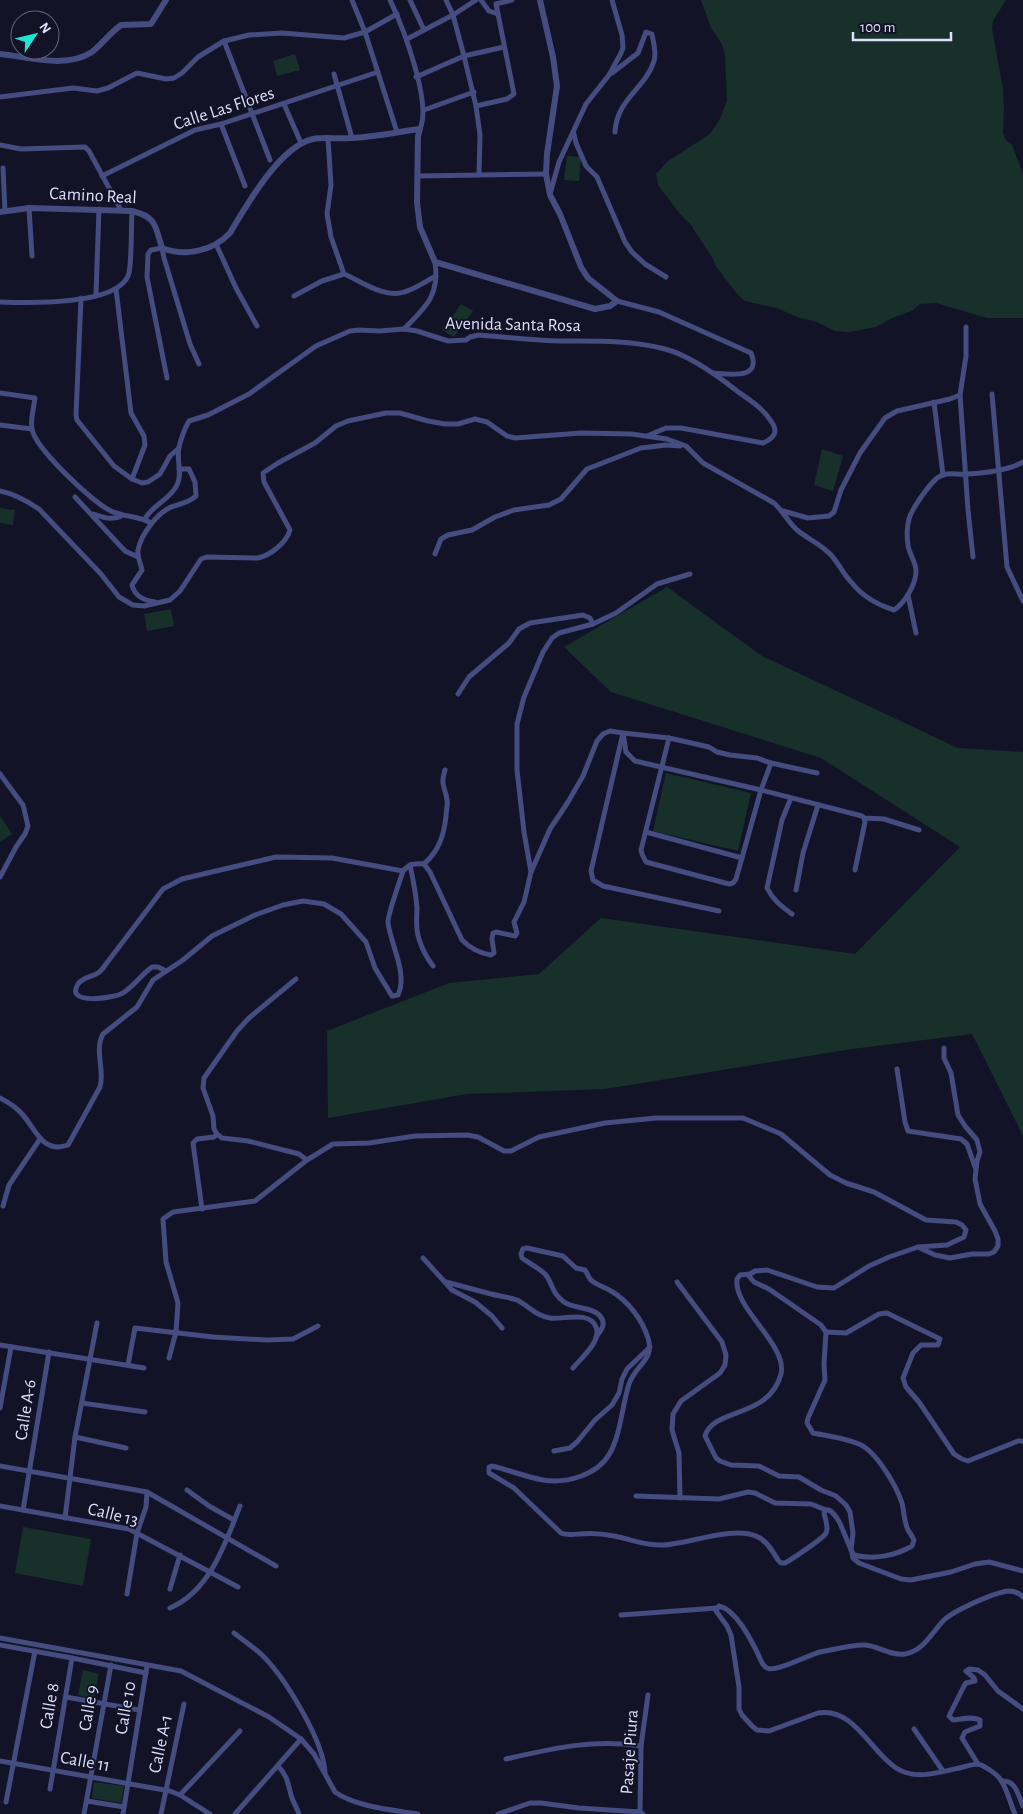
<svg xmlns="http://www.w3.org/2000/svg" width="1023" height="1814" font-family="'Alegreya Sans',sans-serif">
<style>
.green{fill:#17302a}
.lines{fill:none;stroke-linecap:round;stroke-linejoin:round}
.minor{stroke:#444c80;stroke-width:5}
.tertiary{stroke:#444c80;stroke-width:6}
.labels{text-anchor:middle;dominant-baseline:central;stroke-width:4;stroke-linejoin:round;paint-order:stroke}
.street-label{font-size:18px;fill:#dddffb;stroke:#131327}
</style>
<rect width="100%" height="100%" fill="#131327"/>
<!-- green -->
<g class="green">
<polygon points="701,0 1006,0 993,21 992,29 1003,89 1004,110 1003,133 1006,140 1012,145 1023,174 1023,318 987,318 936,303 920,304 912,311 892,318 876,327 849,332 835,331 817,322 797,317 777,308 745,301 738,295 715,265 713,259 691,225 679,213 658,185 656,174 668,161 710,134 719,121 727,101 725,55 722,44 711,28"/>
<polygon points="295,54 300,70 277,76 273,61"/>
<polygon points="567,156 581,157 579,181 564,180"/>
<polygon points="461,304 473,311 454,337 442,330"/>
<polygon points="822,449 843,456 833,491 814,485"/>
<polygon points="0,508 15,510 13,525 0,523"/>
<polygon points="667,587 762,656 958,748 1023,752 1023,1136 972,1034 852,1049 605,1089 467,1094 328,1118 327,1031 449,983 539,974 601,918 855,954 960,847 821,758 611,692 564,647"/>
<polygon points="171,609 174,626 147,631 144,614"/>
<polygon points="666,773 751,793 738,851 653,831"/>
<polygon points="0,816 12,834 0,842"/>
<polygon points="23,1527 91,1539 83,1586 15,1573"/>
<polygon points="83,1670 99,1674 94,1699 78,1695"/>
<polygon points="94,1782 124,1786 121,1803 92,1798"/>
</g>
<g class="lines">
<!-- minor -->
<g class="minor">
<polyline points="352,0 365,32 397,132"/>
<path d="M390,0C403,27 432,103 420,129"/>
<polyline points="410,0 424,30"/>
<polyline points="446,0 453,15 464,56 476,106 480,135 479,175"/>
<polyline points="481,0 489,11 498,14"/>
<polyline points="407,39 453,15 476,0"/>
<polyline points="224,41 270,160"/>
<path d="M612,73L638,53L646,32L652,34C653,42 657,52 654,61C646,88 617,98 615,132"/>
<polyline points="334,74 352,138"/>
<polyline points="416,77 464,56 504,47"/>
<polyline points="0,97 73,88 97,91 108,88 137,73 166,79 174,78 182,73 198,57 224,41 249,35 282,33 344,38 365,32 397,14"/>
<polyline points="284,104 301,143"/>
<polyline points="476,106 507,99 514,94 496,4 512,0"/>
<polyline points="424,110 474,92"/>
<polyline points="221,124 245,186"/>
<polyline points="574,134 576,143 586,166 597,177 625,242 632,252 645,264 666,277"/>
<path d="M328,139L331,185L327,214L329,225L331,237L344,274C361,281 385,299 404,292C415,289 426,281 436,276"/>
<polyline points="0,145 21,149 85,147 89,151 121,210"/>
<polyline points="3,168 5,211"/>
<polyline points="102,176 195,130 221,124 378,72"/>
<polyline points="418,176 546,174"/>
<polyline points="550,194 559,162 586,104 609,75 621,53 623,48 622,35 612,0"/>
<polyline points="29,208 32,256"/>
<polyline points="216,244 236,288 257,326"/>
<polyline points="116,289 131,413 144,436 145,445 132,479"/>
<polyline points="96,294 99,209"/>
<polyline points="294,296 322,281 344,274"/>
<polyline points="81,298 76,415 77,420 114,466 132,479 142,483 148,482 160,474 170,456 179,448"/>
<path d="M617,301L659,312L751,353C762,380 729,374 713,373"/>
<path d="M0,302C27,303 121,306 129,273C132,257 131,228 132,211"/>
<path d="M404,329C426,307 440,295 435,262"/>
<polyline points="167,378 147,277 148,254 151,250 162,248 164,258 190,344 199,364"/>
<path d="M0,393L35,398C34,407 30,420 32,429C35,448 93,503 111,511C124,517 139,516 151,523"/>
<polyline points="992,394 1007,567 1023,601"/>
<polyline points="960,395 968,510 973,557"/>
<polyline points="934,402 943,475"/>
<polyline points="0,425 32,429"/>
<path d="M0,491C15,494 27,501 39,509L101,574L119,597L133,605L144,606L170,600L180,591L201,559L207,557L258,558C271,555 286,543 290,530L264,482L263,473L278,463L315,443L336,426L348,421L386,413H400L428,421L445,424H458L475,419L487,422L507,436L515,438L581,433L631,434L667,439L686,446L703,463L774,503C783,511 788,522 797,530C808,539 821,544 831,555C839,564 844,575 852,583C863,597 878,605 894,610C905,603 916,584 916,571C916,562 909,554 908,545C907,538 907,526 909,519C912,508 929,485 937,478C947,471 956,475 967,474C985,473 1007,471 1023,462"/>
<polyline points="75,497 125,551 138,557"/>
<polyline points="783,511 808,518 829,516 834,512 841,490 860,453 885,418 897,411 950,399 960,395 966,356 966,327"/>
<path d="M93,514C102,517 112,521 121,516"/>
<path d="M145,519C152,505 170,500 177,485C183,473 176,459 179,447C181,439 185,428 189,421L208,415L249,394L316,346L350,331L359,330L379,331L404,329L417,331L448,341L466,340L470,337L479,335C506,337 535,341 562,341C596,341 632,340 665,349C688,355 718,376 737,391C748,399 763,408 771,421C779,432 774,438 763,443L681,428H666L647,436"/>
<polyline points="435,554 441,539 448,535 472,530 495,517 514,510 549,505 561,499 587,469 641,448 666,445 680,446"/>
<polyline points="908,595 916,633"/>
<path d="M155,602C144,600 135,597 132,585L142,570C141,564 137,557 138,550C141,535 156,514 171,507C179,504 189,503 196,496L195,482L189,469H179"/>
<polyline points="458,694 469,677 509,643 519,629 530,623 583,615 590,618 593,624"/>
<polyline points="669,738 641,850 642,854 646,862 729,884 733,883 736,879 761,790 771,763"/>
<polyline points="0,774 23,805 28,826 25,834 16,847 0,877"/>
<path d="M791,798L782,820L767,888C773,900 781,906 792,914"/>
<polyline points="646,832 742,858"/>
<path d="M424,864C439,851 444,835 446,816C446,811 448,805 447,800C445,785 440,787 445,770"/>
<path d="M410,865C413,879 416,893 417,908C417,918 415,928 419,939C422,949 427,958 433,966"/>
<polyline points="855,870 865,822 864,818"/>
<polyline points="531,872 524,832 517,770 517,724 524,697 543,652 552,638 559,633 593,624 616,613 657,584 690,574"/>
<polyline points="796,890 803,853 818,805"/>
<polyline points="719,911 603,886 593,880 591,871 623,733 669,738 709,747 717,752 730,755 757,758 771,763 817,773"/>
<path d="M166,971L158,967H152C142,974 134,986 123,993C115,998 64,1006 78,984C83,977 92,977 98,973C101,971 104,967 106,964L163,889L182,879L276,857L332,858L403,871"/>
<polyline points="296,979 249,1018 237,1031 204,1078 203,1088 213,1116 214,1129 217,1134 222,1138 248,1141 299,1154 307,1160"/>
<polyline points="897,1069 905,1122 908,1131 961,1139 967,1144 975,1167"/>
<path d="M0,1098C8,1102 17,1108 23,1115C36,1130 43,1154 68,1145L100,1087C105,1070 94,1050 103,1034L137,1007L153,980L183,960L212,936L255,915L283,905L303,901L324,904L341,914L366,942L375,968L392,996L398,995C408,974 391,945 388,923C387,916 400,881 403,871C409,864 414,863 424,864L430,872L462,940C470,948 479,953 491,955L494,953L492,939L493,933L496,932L515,936L517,933L514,922L524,902L531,872L550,829L568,802L583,776L597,741L603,734L610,731L623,733L626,752L635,761L761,790L862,816L864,818L884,819L919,830"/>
<polyline points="3,1206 9,1185 40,1139"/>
<polyline points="202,1209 193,1143 197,1139 214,1137 217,1134"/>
<polyline points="918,1247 935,1255 950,1258 972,1254 989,1254 994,1252 998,1246 998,1239 995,1231 980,1204 975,1179 977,1161 980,1152 977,1140 965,1126 958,1115 951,1073 944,1058 944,1048"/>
<polyline points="423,1258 452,1290 475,1302 492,1316 502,1328"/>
<path d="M750,1274L740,1275L737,1279C733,1308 788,1345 781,1374C769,1419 714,1407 705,1436L716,1458L720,1461L731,1465L759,1466L779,1476L799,1477L821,1490L836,1496L846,1505L850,1512L853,1533L851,1550"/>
<path d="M446,1282C461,1286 476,1290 491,1294C499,1296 508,1297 517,1300C529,1306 536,1316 550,1318C563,1320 589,1310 596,1327C602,1341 581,1358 573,1368"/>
<polyline points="677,1282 722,1342 726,1355 725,1365 720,1373 681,1401 673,1414 672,1430 679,1453 680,1498"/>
<polyline points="826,1332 846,1333 879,1314 887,1313 936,1337 940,1339 938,1345 921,1345 913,1353 903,1378 906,1387 919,1402 954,1454 962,1459 968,1461 1018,1441 1023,1441"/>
<polyline points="0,1345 144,1368"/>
<path d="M169,1358L176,1332L178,1303L166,1262L163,1219L173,1212L255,1201L307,1160L333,1144L369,1143L415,1136L467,1135L478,1137L504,1151H511L539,1137L605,1123L656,1118H743L781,1134L830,1175L846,1183L874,1192L926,1220L956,1222L962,1225L966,1230L964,1237L947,1245L918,1247L889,1257L869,1266L834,1288L817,1287L767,1270L755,1271L750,1274L749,1276L754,1282L769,1289L821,1325L826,1332L824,1364L825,1380L808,1418L807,1423L813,1433C828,1436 845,1438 859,1444C876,1451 896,1485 902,1503C904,1511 904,1522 908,1530C910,1533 912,1536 914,1540L912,1546C895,1556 873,1560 854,1555C845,1541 842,1518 829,1510H826L824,1513C825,1519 829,1527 826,1533C824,1538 792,1559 785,1563H781L778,1560C773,1552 767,1541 758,1537C735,1525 688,1544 663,1545C645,1546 631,1539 614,1536C604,1534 590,1533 580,1534C572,1534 568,1536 561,1533L514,1488L489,1473V1467L492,1466C509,1470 526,1477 543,1480C566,1484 598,1475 610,1453C621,1433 622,1406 629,1384C636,1364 655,1360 648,1338C642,1319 628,1301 611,1291C605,1287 596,1285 591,1280C589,1278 587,1273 585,1270L576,1268L563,1256L527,1248L523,1249L521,1254L522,1258C529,1263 539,1268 545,1274C553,1283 551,1293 564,1302C574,1309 593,1307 600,1316C607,1324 601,1330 596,1337"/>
<polyline points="128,1365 135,1328 213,1337 267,1340 293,1339 318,1326"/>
<polyline points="82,1403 145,1412"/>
<polyline points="0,1408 11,1347"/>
<polyline points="75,1437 126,1448"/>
<polyline points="554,1451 570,1448 577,1442 595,1420 612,1405 619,1393 622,1379 627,1369 650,1347"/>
<polyline points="0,1466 147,1492 276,1566"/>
<polyline points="187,1490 209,1506 234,1520"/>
<polyline points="636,1496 719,1499 748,1492 755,1493 775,1503 811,1504 826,1510"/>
<polyline points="0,1506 129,1529 238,1587"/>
<polyline points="23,1510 49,1352"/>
<polyline points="65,1518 75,1437 97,1323"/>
<polyline points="852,1553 853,1558 859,1563 901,1579 911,1580 951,1572 975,1564 989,1562 1023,1571"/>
<polyline points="170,1589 180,1555"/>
<polyline points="127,1594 137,1533 146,1507 147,1492"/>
<path d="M170,1608C210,1591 225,1544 240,1506"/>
<polyline points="621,1615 717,1608"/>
<path d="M234,1633C243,1640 253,1647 261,1654C285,1677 323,1740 325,1772"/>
<path d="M0,1638L181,1671L269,1717L301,1739L314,1754L335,1792C356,1807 393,1810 418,1814"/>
<polyline points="0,1645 72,1658 146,1673"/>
<polyline points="66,1697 139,1710"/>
<polyline points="914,1729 943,1771"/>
<path d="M506,1759C555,1748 591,1739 641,1746"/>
<polyline points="0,1761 170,1791 180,1795 210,1814"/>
<path d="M978,1764L962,1738L965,1732L980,1726V1720C972,1716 962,1719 953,1720L949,1716L964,1686L966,1683L975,1681L974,1678L966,1671L969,1669L978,1670L985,1675L998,1691L1023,1709"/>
<path d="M278,1766C287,1775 288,1783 291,1795C293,1802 297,1808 299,1814"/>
<path d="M1002,1781C1016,1780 1018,1795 1023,1806"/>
<polyline points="50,1789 72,1658"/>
<polyline points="180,1795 240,1731"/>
<polyline points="87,1801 124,1807"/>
<polyline points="6,1802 35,1651"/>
<polyline points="640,1812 641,1746 648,1695"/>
<polyline points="84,1814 111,1665"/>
<polyline points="123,1814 147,1666"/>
<polyline points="161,1814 184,1704"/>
<polyline points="235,1814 301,1739"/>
<polyline points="498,1814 530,1803 541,1803 579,1808 640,1812 643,1814"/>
<path d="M1015,1814C1010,1803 1007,1788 1000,1779C997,1774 983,1765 978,1764C974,1764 967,1766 963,1767C941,1772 916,1781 896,1768C870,1751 854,1707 818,1713L769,1731L757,1730L752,1726L742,1715L739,1709V1687L731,1635L727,1626L716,1611L719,1606C736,1610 750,1638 757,1652C760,1657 761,1665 767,1668C775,1673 808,1655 820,1652C831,1650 855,1644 865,1645C879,1646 890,1656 905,1654C924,1651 932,1632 944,1620C955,1610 995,1592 1009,1591C1015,1591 1019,1593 1023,1597"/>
</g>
<!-- tertiary -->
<g class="tertiary">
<path d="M0,54C29,57 66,69 92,52C102,44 110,33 121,25L151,24L166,0"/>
<path d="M0,212L29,208L132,211C157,217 155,226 162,248C185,257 213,251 230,233C246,206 280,146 313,139C323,137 339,139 351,138C374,137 397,132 420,129L418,136L417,202L420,227L435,262L595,309L610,306L617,301L588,278L581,267L560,214L550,195L546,174L547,154L557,86L553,57L540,0"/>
</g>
</g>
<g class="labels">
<!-- street labels -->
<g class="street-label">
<text transform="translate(224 109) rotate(-18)">Calle Las Flores</text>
<text transform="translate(93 196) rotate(3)">Camino Real</text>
<text transform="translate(513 325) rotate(1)">Avenida Santa Rosa</text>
<text transform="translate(26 1410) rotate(-81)">Calle A-6</text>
<text transform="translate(113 1515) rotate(14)">Calle 13</text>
<text transform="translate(50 1706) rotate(-80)">Calle 8</text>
<text transform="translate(89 1708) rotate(-80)">Calle 9</text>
<text transform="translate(126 1708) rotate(-80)">Calle 10</text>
<text transform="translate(161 1744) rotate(-78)">Calle A-1</text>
<text transform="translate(630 1752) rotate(-86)">Pasaje Piura</text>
<text transform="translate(85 1762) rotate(10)">Calle 11</text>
</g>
</g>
<!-- north arrow -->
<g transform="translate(35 35) rotate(55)"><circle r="24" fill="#131327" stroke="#64657c"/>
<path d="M0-4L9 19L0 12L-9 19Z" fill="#20e4d4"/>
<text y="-8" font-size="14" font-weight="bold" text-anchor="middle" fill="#dddffb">N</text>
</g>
<!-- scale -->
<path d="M853 32v8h98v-8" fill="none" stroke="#dddffb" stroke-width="2.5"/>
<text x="860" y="32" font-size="15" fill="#dddffb" stroke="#131327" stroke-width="4" paint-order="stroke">100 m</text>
</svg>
